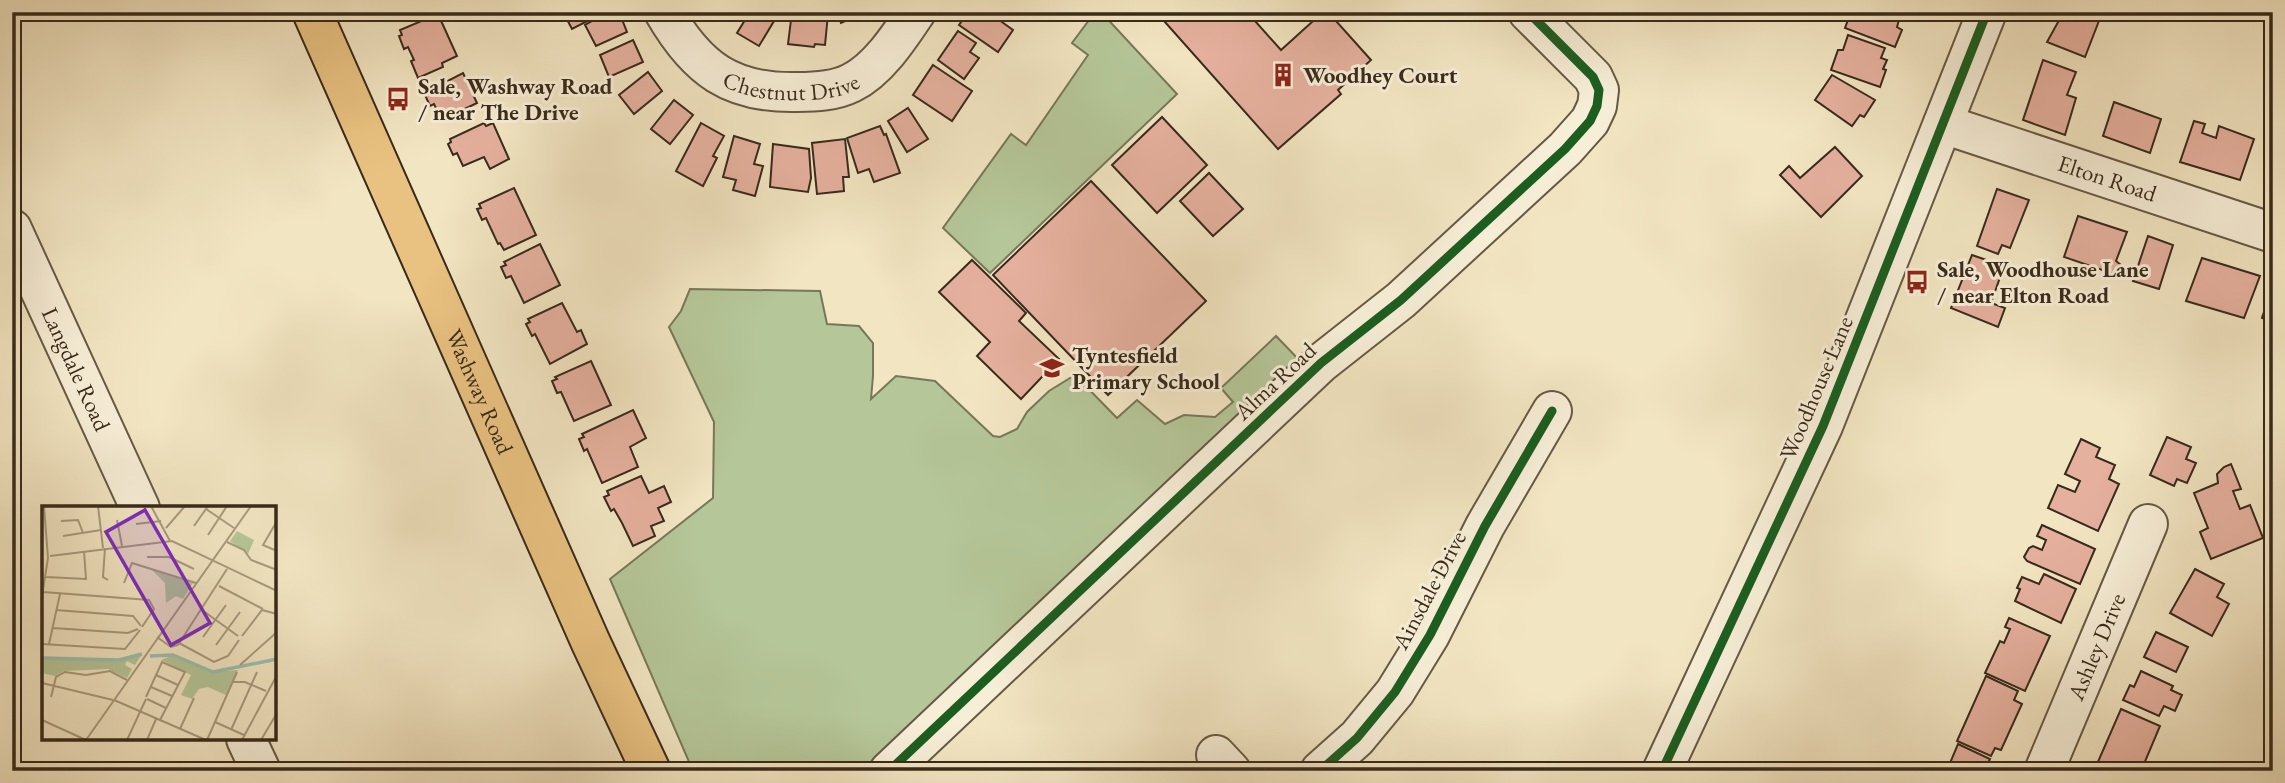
<svg xmlns="http://www.w3.org/2000/svg" width="2285" height="783" font-family="'EB Garamond',serif">
<style>
.green{fill:#b5c698;stroke:#767859;stroke-width:2}
.building{fill:#e5b09e;stroke:#382a1a;stroke-width:2}
.lines{fill:none;stroke-linecap:round;stroke-linejoin:round}
.minor-casing{stroke:#665944;stroke-width:42}
.highway-casing{stroke:#382a1a;stroke-width:42}
.minor{stroke:#f7eed7;stroke-width:38}
.highway{stroke:#e9c281;stroke-width:38}
.cycleway-casing{stroke:#f7eed7;stroke-width:13}
.cycleway{stroke:#1b5e20;stroke-width:9}
.labels{text-anchor:middle;dominant-baseline:central;stroke-width:6;stroke-linejoin:round;paint-order:stroke}
.street-label{font-size:23px;fill:#382a1a;stroke:#f7eed7}
.poi-label{font-size:23px;font-weight:bold;fill:#382a1a;stroke:#f7eed7;text-anchor:start}
.inset-river{fill:none;stroke:#9bbfb0;stroke-width:3.5}
.inset-road{fill:none;stroke:#a89a7f;stroke-width:2}
.view{fill:#7b2cbf;fill-opacity:0.15;stroke:#7b2cbf;stroke-width:3.5}
.inset-edge{fill:none;stroke:#382a1a;stroke-width:3.5}
</style>
<rect width="100%" height="100%" fill="#f2e5c2"/>
<filter id="stains"><feTurbulence type="fractalNoise" baseFrequency=".00286" numOctaves="4"/><feColorMatrix values="0 0 0 0 .2 0 0 0 0 .09 0 0 0 0 .02 0 0 0 .5 -.17"/></filter>
<radialGradient id="worn" r=".72"><stop offset=".6" stop-color="#630" stop-opacity="0"/><stop offset="1" stop-color="#630" stop-opacity=".3"/></radialGradient>
<!-- green -->
<g class="green">
<polygon points="1095,12 1101,12 1177,94 990,273 943,228 1011,134 1026,145 1088,55 1072,43"/>
<polygon points="690,289 820,291 827,324 859,326 873,343 873,376 871,399 896,376 935,381 993,436 1000,437 1017,429 1027,412 1049,391 1075,375 1117,418 1137,400 1165,424 1184,415 1215,417 1233,402 1221,388 1276,336 1303,364 872,771 693,771 610,579 713,498 714,422 669,327 681,311"/>
</g>
<!-- building -->
<g class="building">
<polygon points="563,12 605,12 572,29"/>
<polygon points="608,12 619,12 627,32 596,46 585,25"/>
<polygon points="750,12 770,12 777,16 759,46 737,33"/>
<polygon points="792,12 822,12 828,14 825,45 815,44 814,47 788,44"/>
<polygon points="837,12 866,12 841,23"/>
<polygon points="968,12 988,12 1013,30 998,52 959,25"/>
<polygon points="1156,12 1247,12 1281,50 1323,12 1328,12 1371,60 1338,90 1341,94 1278,149"/>
<polygon points="1851,12 1901,13 1897,27 1902,30 1895,47 1845,28"/>
<polygon points="2073,12 2102,13 2085,57 2047,42 2062,15 2072,16"/>
<polygon points="438,14 457,56 442,63 443,67 418,78 411,61 414,60 408,47 404,49 399,36 402,35 400,30"/>
<polygon points="958,31 976,43 970,52 979,58 964,79 938,60"/>
<polygon points="1848,35 1885,48 1881,58 1887,60 1883,69 1886,70 1880,87 1831,70 1838,50 1843,50"/>
<polygon points="633,40 643,62 609,77 600,55"/>
<polygon points="2043,60 2076,72 2067,95 2076,98 2065,135 2023,120"/>
<polygon points="933,65 972,91 952,121 913,95"/>
<polygon points="648,72 662,91 634,114 619,95"/>
<polygon points="463,73 477,103 442,120 434,104 430,106 425,95 429,93 428,91"/>
<polygon points="1832,75 1875,100 1864,117 1860,115 1852,126 1815,100"/>
<polygon points="674,100 693,115 670,144 651,129"/>
<polygon points="2114,102 2161,119 2150,153 2103,136"/>
<polygon points="908,108 928,139 907,152 888,121"/>
<polygon points="1162,117 1207,165 1157,213 1112,165"/>
<polygon points="2194,121 2205,124 2202,133 2216,138 2219,126 2254,139 2240,180 2180,162"/>
<polygon points="484,123 486,126 493,123 509,159 490,169 484,157 463,166 457,153 453,155 448,144 451,142 450,139"/>
<polygon points="701,123 724,136 713,156 717,158 703,186 676,171"/>
<polygon points="880,126 884,135 886,134 900,173 874,182 869,169 858,173 847,138"/>
<polygon points="734,136 760,144 754,164 763,166 755,196 733,190 736,180 723,177"/>
<polygon points="845,139 849,177 843,177 844,191 817,194 812,143"/>
<polygon points="773,144 809,149 811,178 808,192 770,187"/>
<polygon points="1835,147 1862,176 1821,217 1780,175 1789,166 1800,178"/>
<polygon points="1209,173 1243,209 1213,236 1180,201"/>
<polygon points="1091,181 1206,301 1108,395 993,275"/>
<polygon points="514,188 536,235 504,250 500,243 498,244 486,218 482,220 477,209 481,208 479,204"/>
<polygon points="1997,189 2029,200 2010,248 2002,245 1998,254 1977,246"/>
<polygon points="2078,216 2127,232 2116,261 2121,265 2117,275 2064,257"/>
<polygon points="2148,236 2173,245 2159,289 2133,281"/>
<polygon points="540,244 560,285 524,303 511,276 506,278 501,267 506,265 504,262"/>
<polygon points="1972,255 2004,266 1991,303 2005,308 1998,327 1951,308"/>
<polygon points="2202,258 2260,276 2244,318 2186,301"/>
<polygon points="972,260 1026,313 1019,321 1059,359 1021,399 977,356 990,342 939,292"/>
<polygon points="2273,285 2273,322 2262,318"/>
<polygon points="562,303 577,332 581,330 587,344 550,364 535,334 532,336 526,324 530,322 528,319"/>
<polygon points="591,361 611,405 574,421 561,392 557,393 552,381 557,379 555,377"/>
<polygon points="633,410 646,438 630,447 638,467 602,483 587,449 584,451 579,439 584,437 582,434"/>
<polygon points="2167,437 2191,447 2186,459 2196,463 2187,483 2177,479 2174,486 2150,475"/>
<polygon points="2081,439 2100,448 2096,457 2115,465 2109,479 2119,484 2098,531 2048,508 2058,485 2075,492 2080,481 2065,474"/>
<polygon points="2231,464 2241,489 2233,491 2240,509 2250,505 2263,538 2211,559 2200,532 2208,528 2194,493 2218,483 2217,474 2224,467"/>
<polygon points="641,476 649,493 664,486 671,502 658,508 664,521 651,526 655,536 633,546 622,523 614,509 611,511 604,497 609,495 607,491"/>
<polygon points="2042,525 2095,549 2080,584 2027,561 2024,557 2029,548 2033,546 2042,550 2046,540 2037,536"/>
<polygon points="2195,569 2224,584 2217,597 2229,604 2212,636 2170,613"/>
<polygon points="2044,574 2076,589 2061,623 2015,601 2020,589 2017,588 2022,577 2039,584"/>
<polygon points="2009,618 2050,636 2025,691 1985,673 2000,641 2004,643 2010,629 2005,627"/>
<polygon points="2156,632 2188,647 2176,672 2144,657"/>
<polygon points="2141,671 2173,686 2171,690 2182,695 2175,711 2164,706 2159,716 2123,700 2130,685 2134,687"/>
<polygon points="1986,676 2018,691 2014,700 2022,704 2001,750 1995,748 1991,756 1957,741"/>
<polygon points="2121,709 2160,726 2141,771 2094,771"/>
<polygon points="1958,744 1990,759 1986,768 1993,771 1952,771 1954,765 1950,763"/>
<polygon points="2273,748 2273,771 2260,771"/>
</g>
<g class="lines">
<!-- minor casing -->
<g class="minor-casing">
<g id="minor">
<path id="s1" d="M664,12C697,69 731,94 798,92C816,92 835,91 851,83C878,70 900,36 916,12"/>
<path id="s2" d="M1943,124L2273,233"/>
<path id="s3" d="M12,229L140,508"/>
<polyline points="246,739 261,771"/>
<polyline points="1216,755 1231,771"/>
<polyline points="889,771 1321,363 1401,300 1565,149 1590,121 1597,106 1599,90 1593,77 1528,12"/>
<polyline points="1320,771 1357,738 1395,692 1430,635 1485,526 1552,411"/>
<polyline points="1662,771 1823,426 1987,12"/>
<path id="s4" d="M2044,771L2148,524"/>
</g>
</g>
<!-- highway casing -->
<g class="highway-casing">
<g id="highway">
<path id="s5" d="M312,12L591,643L651,771"/>
</g>
</g>
<!-- minor -->
<use href="#minor" class="minor"/>
<!-- highway -->
<use href="#highway" class="highway"/>
<!-- cycleway casing -->
<g class="cycleway-casing">
<g id="cycleway">
<polyline points="889,771 1321,363 1401,300 1565,149 1590,121 1597,106 1599,90 1593,77 1528,12"/>
<polyline points="1320,771 1357,738 1395,692 1430,635 1485,526 1552,411"/>
<polyline points="1662,771 1823,426 1987,12"/>
</g>
</g>
<!-- cycleway -->
<use href="#cycleway" class="cycleway"/>
</g>
<!-- icons -->
<defs>
<g id="building-bare" transform="scale(1.89)"><path d="M-4-6H4V6H1V3H-1V6H-4ZM-2.5-4.3h1.7v1.8h-1.7ZM.8-4.3h1.7v1.8H.8ZM-2.5-1h1.7V.8h-1.7ZM.8-1h1.7V.8H.8Z" fill="#8f2418" stroke="#f7eed7" stroke-width="2.5" paint-order="stroke"/></g>
<g id="bus-bare" transform="scale(1.89)"><path d="M-5-6H5V4H4V6H2V4H-2V6H-4V4H-5ZM-3.5-4V0h7V-4ZM-3.5 1.2v1.5H-2V1.2ZM2 1.2v1.5H3.5V1.2Z" fill="#8f2418" stroke="#f7eed7" stroke-width="2.5" paint-order="stroke"/></g>
<g id="school-bare" transform="scale(1.89)"><path d="M0-5L7-2L0 1L-7-2ZM-4 1L0 2.5L4 1V4Q0 6-4 4Z" fill="#8f2418" stroke="#f7eed7" stroke-width="2.5" paint-order="stroke"/></g>
</defs>
<g fill-rule="evenodd">
<use href="#building-bare" x="1283" y="75"/>
<use href="#bus-bare" x="398" y="99"/>
<use href="#bus-bare" x="1917" y="282"/>
<use href="#school-bare" x="1052" y="368"/>
</g>
<g class="labels">
<!-- street labels -->
<g class="street-label">
<text stroke="none"><textPath href="#s1" startOffset="159">Chestnut Drive</textPath></text>
<text stroke="none"><textPath href="#s2" startOffset="173">Elton Road</textPath></text>
<text stroke="none"><textPath href="#s3" startOffset="154">Langdale Road</textPath></text>
<text transform="translate(1275 381) rotate(-43)">Alma Road</text>
<text transform="translate(1816 388) rotate(-67)">Woodhouse Lane</text>
<text stroke="none"><textPath href="#s5" startOffset="415">Washway Road</textPath></text>
<text transform="translate(1429 590) rotate(-62)">Ainsdale Drive</text>
<text stroke="none"><textPath href="#s4" startOffset="135">Ashley Drive</textPath></text>
</g>
<!-- poi labels -->
<g class="poi-label">
<text x="1303" y="75">Woodhey Court</text>
<text x="418" y="86">Sale, Washway Road<tspan x="418" dy="26">/ near The Drive</tspan></text>
<text x="1937" y="269">Sale, Woodhouse Lane<tspan x="1937" dy="26">/ near Elton Road</tspan></text>
<text x="1072" y="355">Tyntesfield<tspan x="1072" dy="26">Primary School</tspan></text>
</g>
</g>
<!-- overview -->
<g transform="translate(42 506)">
<rect width="234" height="234" fill="#f2e5c2"/>
<path d="M195,25L212,34L206,48L188,35ZM110,64L151,77L141,93L134,90L124,97L123,77ZM100,148L93,159L85,155L83,159L90,163L85,172L66,163L22,165L13,170L0,167V153L77,155ZM131,149L169,166L196,164L184,189L166,181L157,183L150,193L139,189L149,169L119,154Z" fill="#b5c698"/>
<path class="inset-river" d="M108,150L131,149L171,166L235,153M0,152L77,154L100,148"/>
<path class="inset-road" d="M2,0L6,52M56,0L61,42M109,0L128,35M164,3L192,22M75,14L80,40M19,15L36,14L41,27M235,15L221,39L235,45M94,18L119,15M152,20L166,0M124,22L143,0M166,29L185,0M21,30L59,24M185,36L202,44L209,54L235,64M63,42L61,71L66,74M8,50L130,35L235,85M105,51H127L152,63M4,71L44,73L42,45M82,77L90,57L154,77M177,80L221,103M1,86L107,94L112,103L100,121M0,90L6,52M14,104L91,110L99,120M160,104L196,130M11,122L86,127L96,123M200,130L220,104L235,108M115,131L129,141L136,139L185,63M161,131L184,99M137,137L172,156L186,150L197,134M0,138L83,143L98,124M7,138L18,88M174,139L198,106M198,159L235,126M114,169L136,179M190,176H203L224,185M0,177L71,194M109,181L130,190M9,191L14,171L23,166L44,169L68,165L85,174M104,191L120,156L143,166L118,214M105,193L124,202M72,194L164,234M0,214L44,234M173,216L202,229M138,223L152,192M189,224L215,166M44,234L209,0M85,234L104,193M105,234L114,213M165,234L195,166M200,234L235,169M219,234L235,207"/>
<path class="view" d="M103,4L168,117L129,139L64,26Z"/>
<rect width="234" height="234" class="inset-edge"/>
</g>
<!-- margin -->
<rect width="2285" height="783" fill="none" stroke="#f2e5c2" stroke-width="42"/>
<rect x="14" y="14" width="2257" height="755" fill="none" stroke="#382a1a" stroke-width="3.5"/>
<rect x="21" y="21" width="2243" height="741" fill="none" stroke="#382a1a" stroke-width="2"/>
<rect width="100%" height="100%" filter="url(#stains)"/>
<rect width="100%" height="100%" fill="url(#worn)"/>
</svg>
